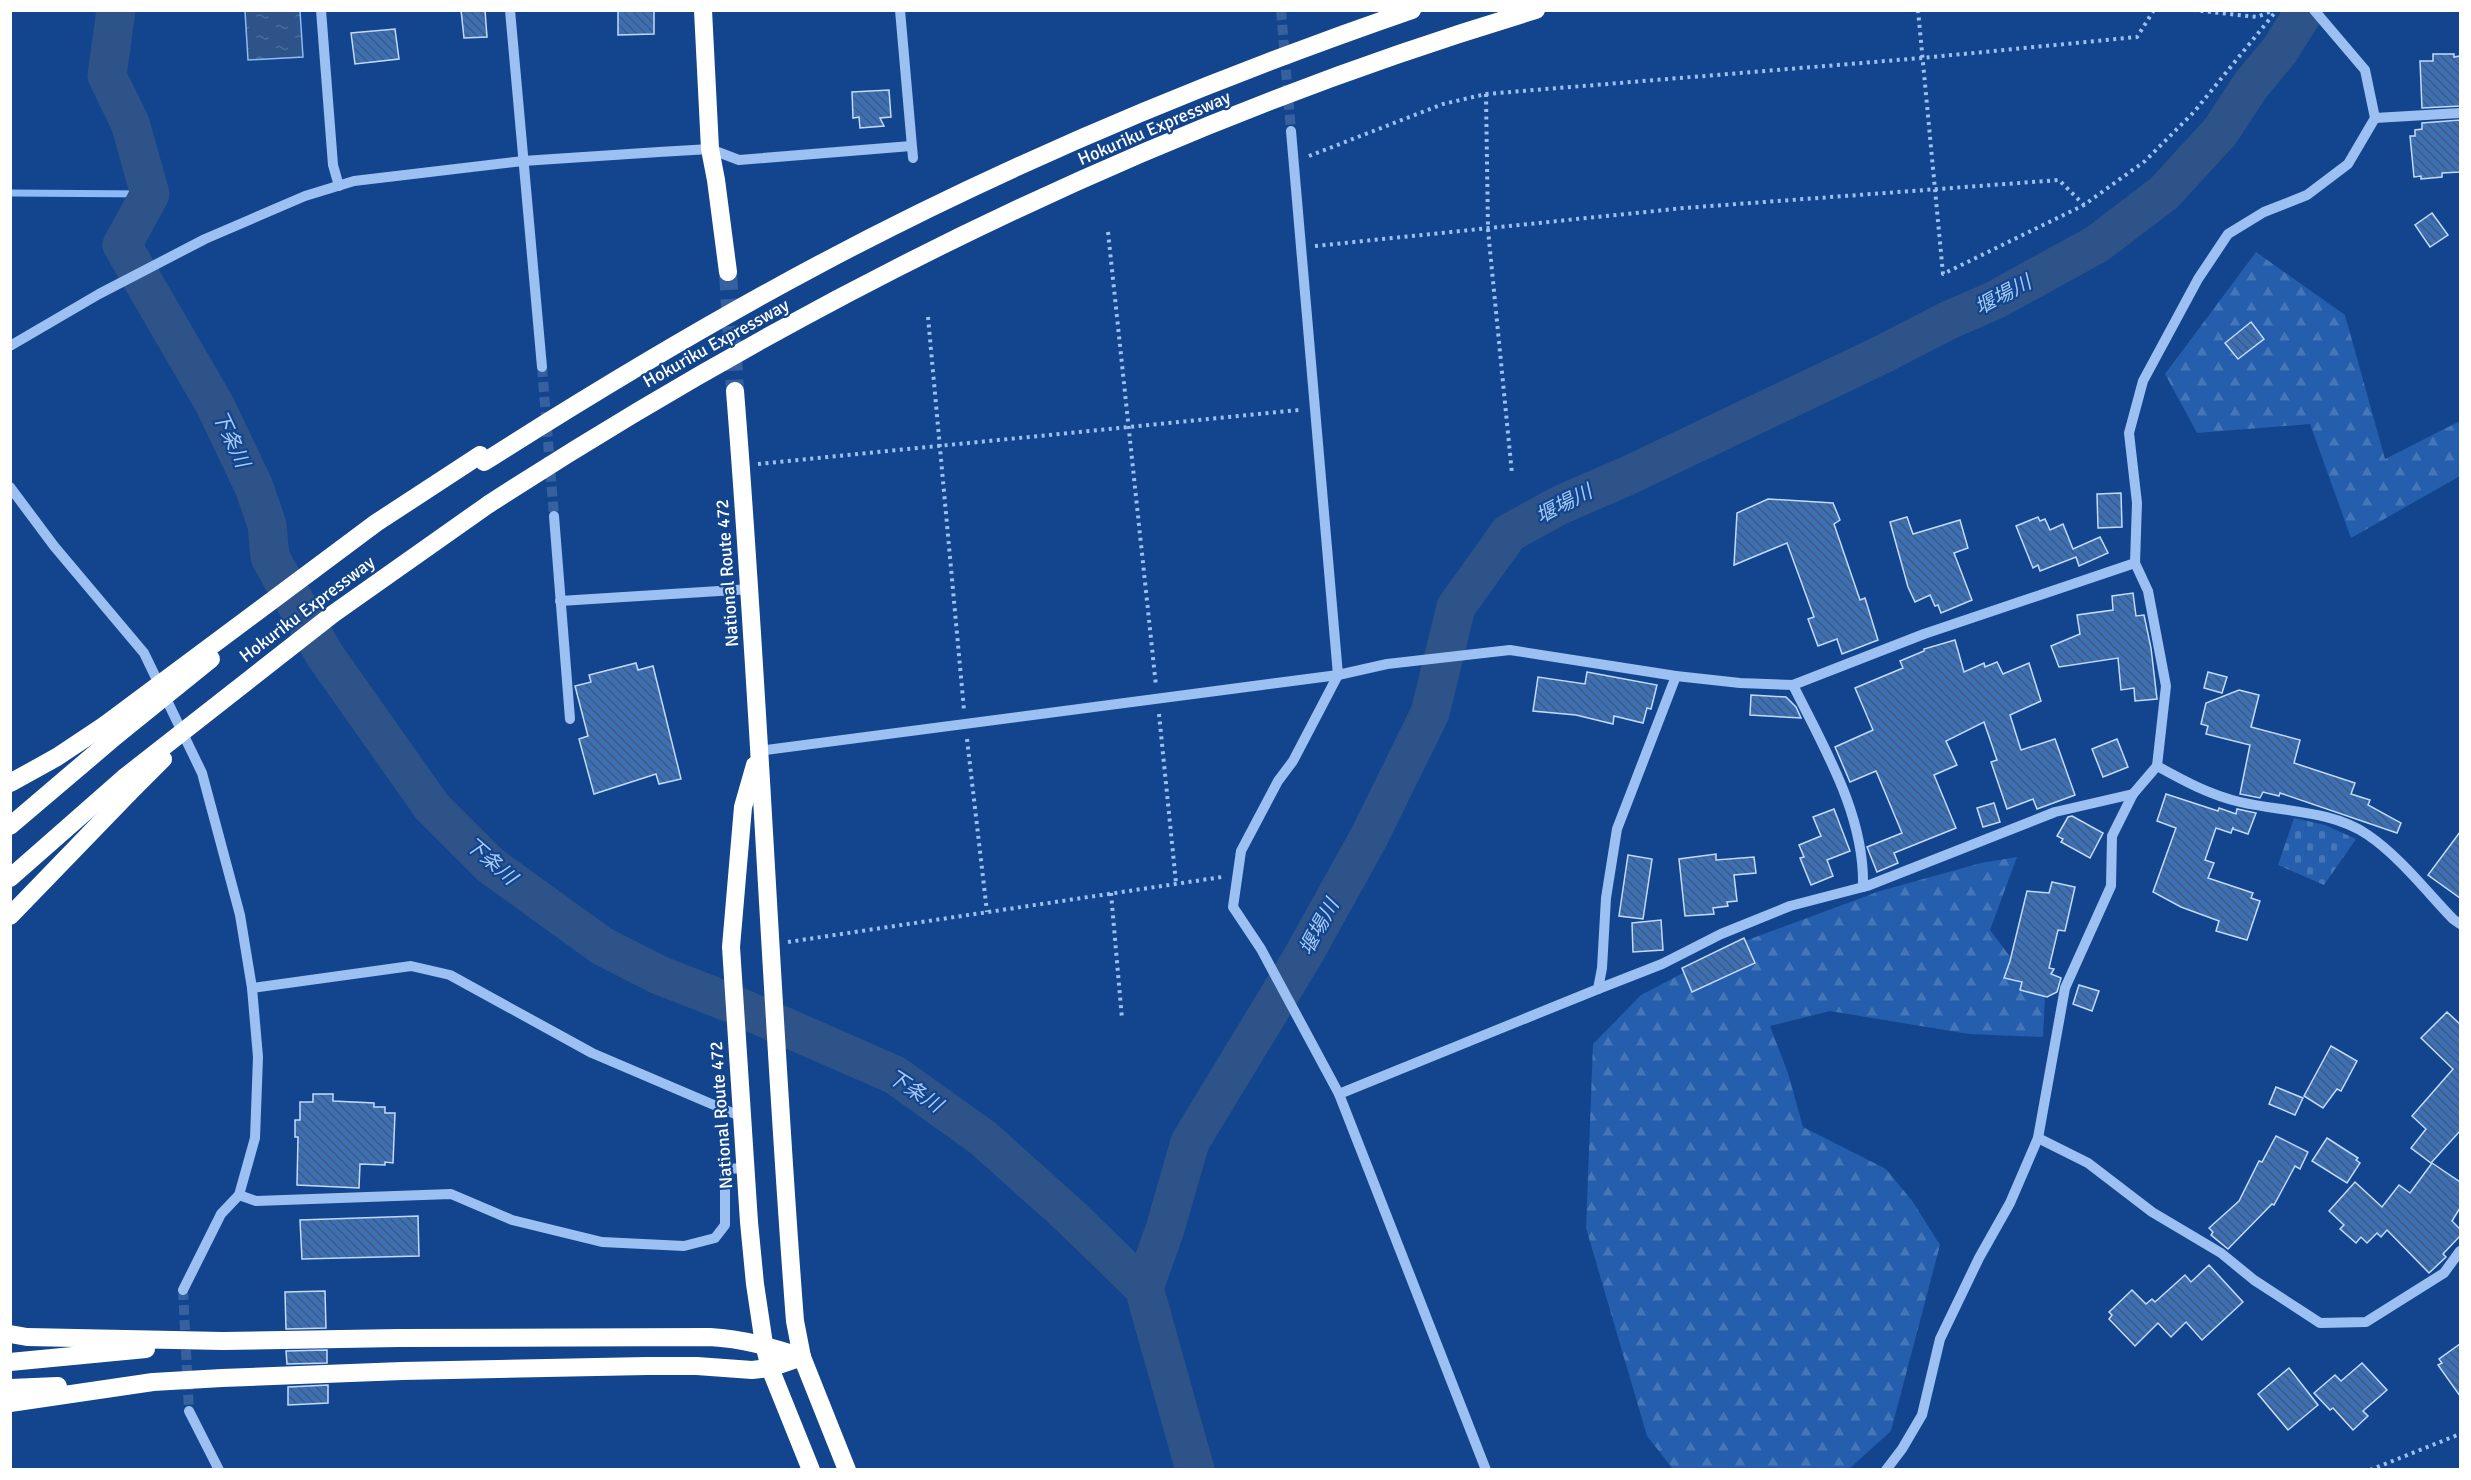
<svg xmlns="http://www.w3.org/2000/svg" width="2471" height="1480" font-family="Signika,'Noto Sans JP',sans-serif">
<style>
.forest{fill:url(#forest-firs)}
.cemetery{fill:url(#cemetery-stones)}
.water{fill:url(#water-ripples);stroke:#8cbaf5;stroke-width:1.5}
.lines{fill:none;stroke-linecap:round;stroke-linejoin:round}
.stream{stroke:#8cbaf5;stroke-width:7}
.river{stroke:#2d5388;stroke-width:39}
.building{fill:url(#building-back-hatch);stroke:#c1dbfc;stroke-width:1.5}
.minor-tunnel{stroke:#36619e;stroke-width:10;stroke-dasharray:10 5;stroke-linecap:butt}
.highway-tunnel{stroke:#36619e;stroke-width:18;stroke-dasharray:18 9;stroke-linecap:butt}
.path{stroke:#9bc0f1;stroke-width:4;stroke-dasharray:3 4.5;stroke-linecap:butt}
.minor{stroke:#9bc0f1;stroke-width:10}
.highway{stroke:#fff;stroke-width:18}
.highway-bridge{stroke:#fff;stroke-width:18}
.labels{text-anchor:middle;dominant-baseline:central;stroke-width:4.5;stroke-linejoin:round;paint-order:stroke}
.street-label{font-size:18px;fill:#fff;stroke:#12458d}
.water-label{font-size:20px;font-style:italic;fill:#a6caf8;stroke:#12458d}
</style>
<defs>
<pattern id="forest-firs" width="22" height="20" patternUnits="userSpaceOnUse" patternTransform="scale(1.5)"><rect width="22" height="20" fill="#245eac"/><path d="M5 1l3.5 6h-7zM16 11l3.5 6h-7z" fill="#4576b8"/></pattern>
<pattern id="cemetery-stones" width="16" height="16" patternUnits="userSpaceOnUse" patternTransform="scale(1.5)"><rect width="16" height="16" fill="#245eac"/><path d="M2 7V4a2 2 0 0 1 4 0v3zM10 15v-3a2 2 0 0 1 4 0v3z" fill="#4576b8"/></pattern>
<pattern id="water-ripples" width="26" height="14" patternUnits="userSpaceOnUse" patternTransform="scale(1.5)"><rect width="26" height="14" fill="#2d5388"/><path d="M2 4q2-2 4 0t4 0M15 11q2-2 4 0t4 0" fill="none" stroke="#4c6d9a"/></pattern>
<pattern id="building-back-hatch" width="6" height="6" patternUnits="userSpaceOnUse" patternTransform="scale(1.5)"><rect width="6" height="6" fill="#3b6fb6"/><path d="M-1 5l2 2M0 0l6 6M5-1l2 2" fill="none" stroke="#455a76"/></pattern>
</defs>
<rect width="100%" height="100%" fill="#12458d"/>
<!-- forest -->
<g class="forest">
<polygon points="2256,252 2345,315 2385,459 2460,421 2460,476 2351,538 2310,424 2197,433 2165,374"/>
<polygon points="2017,857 1990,930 2011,958 2046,976 2043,1037 1969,1034 1830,1011 1770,1026 1788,1073 1803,1127 1886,1169 1913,1202 1940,1245 1891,1431 1849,1469 1673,1469 1647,1436 1586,1228 1593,1044 1641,995 1742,942 1880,891 1981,863"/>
</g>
<!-- cemetery -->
<polygon class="cemetery" points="2294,818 2325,825 2356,839 2324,885 2278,865"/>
<!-- water -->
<polygon class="water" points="245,11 300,11 303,57 248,60"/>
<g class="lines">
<!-- stream -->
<polyline class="stream" points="10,193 150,194"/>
<!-- river -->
<g class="river">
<polyline points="116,10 107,76 130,123 150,194 122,245 215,405 254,487 267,525 270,557 324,654 432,807 490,865 602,946 659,975 728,1002 895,1075 983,1138 1070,1216 1144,1288 1195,1470"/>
<polyline points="1144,1288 1165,1229 1190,1142 1303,956 1369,837 1430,713 1456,607 1509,533 1560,505 1627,476 1881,355 1947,321 1995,300 2097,244 2164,193 2220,132 2251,85 2280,50 2305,10"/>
</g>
</g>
<!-- building -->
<g class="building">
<polygon points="461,10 485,10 487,37 464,38"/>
<polygon points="618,10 654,10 654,34 618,35"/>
<polygon points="395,29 399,59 355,64 351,33"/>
<polygon points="2433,54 2454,54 2454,57 2460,56 2460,106 2422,108 2420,61 2433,61"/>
<polygon points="889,90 891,117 880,118 884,126 860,128 859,117 853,118 852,92"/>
<polygon points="2460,120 2460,172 2442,173 2442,177 2421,179 2421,176 2414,177 2410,136 2415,136 2415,130 2422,129 2422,123"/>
<polygon points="2432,213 2448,235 2430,247 2415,225"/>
<polygon points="2251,322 2264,339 2238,359 2225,343"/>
<polygon points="2121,493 2122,527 2098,528 2097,494"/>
<polygon points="1768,499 1833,503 1840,520 1834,524 1860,600 1865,598 1878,640 1842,654 1837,639 1818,646 1808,619 1814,617 1787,543 1734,565 1737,513"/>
<polygon points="1907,517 1913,534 1960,520 1968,548 1954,553 1972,600 1941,613 1938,605 1935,606 1930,595 1915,602 1908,587 1890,522"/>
<polygon points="2038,517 2040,521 2045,519 2050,530 2063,524 2073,549 2100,537 2108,553 2079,566 2076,557 2040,571 2038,565 2033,568 2016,526"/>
<polygon points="2133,593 2136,616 2144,615 2151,648 2157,699 2135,701 2134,688 2121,690 2118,658 2059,667 2051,646 2080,634 2077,615 2113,610 2112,596"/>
<polygon points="1955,640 1964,672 1984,663 1985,667 1997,662 2003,674 2029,663 2041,701 2010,715 2021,750 2055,739 2075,795 2037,809 2033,799 2007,809 1991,762 1997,760 1984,722 1946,741 1957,765 1934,775 1956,828 1894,853 1898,863 1877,872 1867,847 1902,833 1876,771 1850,782 1835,747 1873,730 1855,688 1903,668 1900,661 1924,651 1924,649"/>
<polygon points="636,663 638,670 653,666 681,779 659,784 656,774 594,794 579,739 588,736 575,686 591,682 589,675"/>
<polygon points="1587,672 1657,685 1651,709 1647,708 1643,723 1614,716 1613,724 1576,715 1533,711 1538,677 1585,684"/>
<polygon points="2208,672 2227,677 2222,693 2204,688"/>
<polygon points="2239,690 2259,695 2251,727 2300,740 2294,763 2355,783 2351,794 2370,800 2368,805 2401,823 2397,833 2280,793 2279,796 2263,792 2260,798 2240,794 2250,745 2206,734 2208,726 2201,724 2206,703"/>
<polygon points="1751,695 1786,697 1796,707 1801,718 1750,715"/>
<polygon points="2117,739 2128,767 2103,777 2092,749"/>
<polygon points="2166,794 2218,811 2219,808 2236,814 2237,809 2256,813 2248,834 2233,829 2233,827 2231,833 2216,828 2205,860 2214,863 2208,878 2253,893 2251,898 2260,901 2247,940 2216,931 2219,921 2181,907 2153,892 2176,828 2157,821"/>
<polygon points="1994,803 2000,822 1983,827 1977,808"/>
<polygon points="1834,809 1850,851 1827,860 1833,876 1811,885 1800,858 1804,857 1799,845 1821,836 1813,817"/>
<polygon points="2072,816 2103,833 2090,858 2061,842 2063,839 2057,836 2068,817"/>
<polygon points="2460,832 2460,898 2428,875"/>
<polygon points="1716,854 1716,860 1754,857 1756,873 1734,875 1737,901 1727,902 1728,906 1713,908 1714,914 1685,916 1679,859"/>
<polygon points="1628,855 1652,859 1643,919 1619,916"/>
<polygon points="2052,882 2075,887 2065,931 2058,930 2049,968 2054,969 2051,974 2061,978 2057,992 2047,997 2020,990 2022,982 2004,978 2010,961 2027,891 2049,893"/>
<polygon points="1661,920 1663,950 1633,952 1632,923"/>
<polygon points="1744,938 1755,963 1692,992 1682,968"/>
<polygon points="2079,985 2099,991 2092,1011 2073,1004"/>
<polygon points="2447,1012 2460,1024 2460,1131 2431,1163 2411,1148 2426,1129 2412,1116 2453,1069 2421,1038"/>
<polygon points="2331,1046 2357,1061 2341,1091 2337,1089 2323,1108 2304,1096"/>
<polygon points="2276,1087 2303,1098 2295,1115 2269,1104"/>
<polygon points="313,1094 333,1094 333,1101 374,1103 374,1107 385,1107 385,1113 395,1113 393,1163 385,1162 385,1165 360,1164 359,1188 297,1185 298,1137 295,1137 295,1120 300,1120 300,1102 313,1102"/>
<polygon points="2276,1136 2308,1152 2300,1169 2295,1166 2274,1205 2272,1204 2228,1249 2211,1235 2213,1232 2209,1228 2239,1201 2259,1161 2262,1162"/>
<polygon points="2327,1138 2358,1158 2356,1160 2360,1163 2347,1183 2312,1161"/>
<polygon points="2432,1163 2460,1182 2460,1208 2452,1221 2460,1229 2460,1236 2443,1254 2446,1257 2429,1273 2387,1230 2381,1237 2377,1233 2367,1243 2361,1237 2356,1243 2340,1229 2344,1225 2329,1211 2355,1182 2382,1207 2399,1185 2410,1193"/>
<polygon points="418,1216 419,1256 302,1259 300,1220"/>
<polygon points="2209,1265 2243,1302 2202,1340 2186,1322 2171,1337 2158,1323 2135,1346 2109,1319 2112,1315 2109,1312 2132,1290 2146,1304 2152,1299 2155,1302 2185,1275 2191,1282"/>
<polygon points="325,1291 326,1328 286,1329 285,1292"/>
<polygon points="2460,1344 2460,1396 2438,1365 2442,1363 2439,1359"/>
<polygon points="327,1350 327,1363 287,1364 286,1351"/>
<polygon points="2362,1363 2387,1390 2363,1411 2368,1416 2353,1430 2333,1408 2330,1410 2314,1393 2335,1375 2341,1381"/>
<polygon points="2289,1368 2318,1405 2288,1430 2258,1394"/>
<polygon points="328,1385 328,1403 288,1405 288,1387"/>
</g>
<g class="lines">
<!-- minor-tunnel -->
<g class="minor-tunnel">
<polyline points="1281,10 1291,131"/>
<polyline points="542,367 554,516"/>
<polyline points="183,1290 189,1411"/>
</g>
<!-- highway-tunnel -->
<polyline class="highway-tunnel" points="728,272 735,391"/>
<!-- path -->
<g class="path">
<polyline points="1918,10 1943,274 2084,205 2145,161 2194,112 2277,10"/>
<polyline points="2193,10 2257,17 2274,10"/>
<polyline points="1486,94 1488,230 1512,474"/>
<polyline points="1309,156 1443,104 1486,94 1922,58 2137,37 2154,10"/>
<polyline points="1108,232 1156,686"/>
<polyline points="1315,246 1684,208 2059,180 2084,205"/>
<polyline points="928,317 964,710"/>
<polyline points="758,464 1299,410"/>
<polyline points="1159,714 1176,883"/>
<polyline points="967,739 987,912"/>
<polyline points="1111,893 1122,1019"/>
<polyline points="788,942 1222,877"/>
<polyline points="2370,1470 2460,1434"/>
</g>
<!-- minor -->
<g class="minor">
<polyline points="321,10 333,165 339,186"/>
<polyline points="510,10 542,367"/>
<polyline points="900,10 913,158"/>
<polyline points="2375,118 2460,113"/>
<polyline points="1291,131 1338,675 1293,761 1278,781 1241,851 1233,907 1261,949 1339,1094 1486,1470"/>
<polyline points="10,346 99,294 205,239 305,196 354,181 523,161 659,152 710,149 739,160 911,146"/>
<polyline points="10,487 54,546 144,653 202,773 240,915 252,988 258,1057 255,1138 239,1195 221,1214 183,1290"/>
<polyline points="554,516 570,719"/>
<polyline points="560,601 751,589"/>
<path d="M1793,685C1824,748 1865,815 1863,887"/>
<polyline points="758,751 1338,675 1387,664 1510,650 1676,676 1740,683 1793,685 1924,634 2135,563"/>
<path d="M2157,766C2184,781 2210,795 2240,802C2282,812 2332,810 2368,835C2400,857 2426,891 2453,919L2460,924"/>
<polyline points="252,988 411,966 450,975 592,1053 742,1117"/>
<polyline points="1598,989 1662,964 1721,934 1790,906 1867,886 2055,812 2133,794"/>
<polyline points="1339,1094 1598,989 1602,968 1606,898 1617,829 1676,676"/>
<polyline points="2038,1138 2088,1163 2152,1212 2221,1253 2254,1280 2320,1323 2366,1322 2444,1273 2460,1251"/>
<polyline points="239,1195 256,1201 451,1194 512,1220 602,1242 684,1246 715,1238 725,1225 725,1169 745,1168"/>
<polyline points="189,1411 219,1470"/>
<polyline points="1886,1470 1902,1449 1922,1415 1940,1339 1979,1258 2010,1203 2038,1138 2065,988 2111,886 2112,836 2133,794 2157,766 2166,686 2148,591 2135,563 2137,503 2129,433 2143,381 2198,279 2228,234 2264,212 2307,195 2348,164 2375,118 2365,70 2314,10"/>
</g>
<!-- highway -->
<g class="highway">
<polyline points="703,10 710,149 716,180 728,272"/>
<path d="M735,391C760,701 771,1011 795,1321L802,1357L847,1470"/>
<path d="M484,462C594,392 705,325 820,264C1010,163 1209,80 1412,10"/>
<path d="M489,504C813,294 1165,121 1536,10"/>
<polyline points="755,765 743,807 731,947 749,1222 755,1284 764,1344 770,1368 811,1470"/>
<polyline points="10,783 57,757 105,725"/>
<polyline points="10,826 117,735"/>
<polyline points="10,878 125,777"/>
<polyline points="10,916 129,793"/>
<path d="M10,1334L27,1337L223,1341L399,1338L710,1337C743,1339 771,1347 802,1357"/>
<polyline points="10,1362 146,1349"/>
<polyline points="10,1388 58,1386"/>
<polyline points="10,1403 153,1382 222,1378 402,1371 647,1366 697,1366 752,1370 770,1368 802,1357"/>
</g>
<!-- highway-bridge -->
<g class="highway-bridge">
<polyline points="105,725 376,523 480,455"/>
<polyline points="117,735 211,659"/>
<polyline points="125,777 333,614 489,504"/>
<polyline points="129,793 163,759"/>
</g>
</g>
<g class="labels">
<!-- street labels -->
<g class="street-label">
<text transform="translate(1154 128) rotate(-23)">Hokuriku Expressway</text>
<text transform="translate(716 343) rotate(-29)">Hokuriku Expressway</text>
<text transform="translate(727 573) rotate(-94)">National Route 472</text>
<text transform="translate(307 609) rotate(-37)">Hokuriku Expressway</text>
<text transform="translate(721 1115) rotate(-94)">National Route 472</text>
</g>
<!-- water labels -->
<g class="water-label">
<text transform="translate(2003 295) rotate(-28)">堰場川</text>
<text transform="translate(231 439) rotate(65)">下条川</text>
<text transform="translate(1564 504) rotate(-27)">堰場川</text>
<text transform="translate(491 861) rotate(41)">下条川</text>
<text transform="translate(1319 927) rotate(-61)">堰場川</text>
<text transform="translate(915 1091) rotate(33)">下条川</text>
</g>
</g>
<!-- border -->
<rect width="2471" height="1480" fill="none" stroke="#ffffff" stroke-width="24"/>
</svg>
